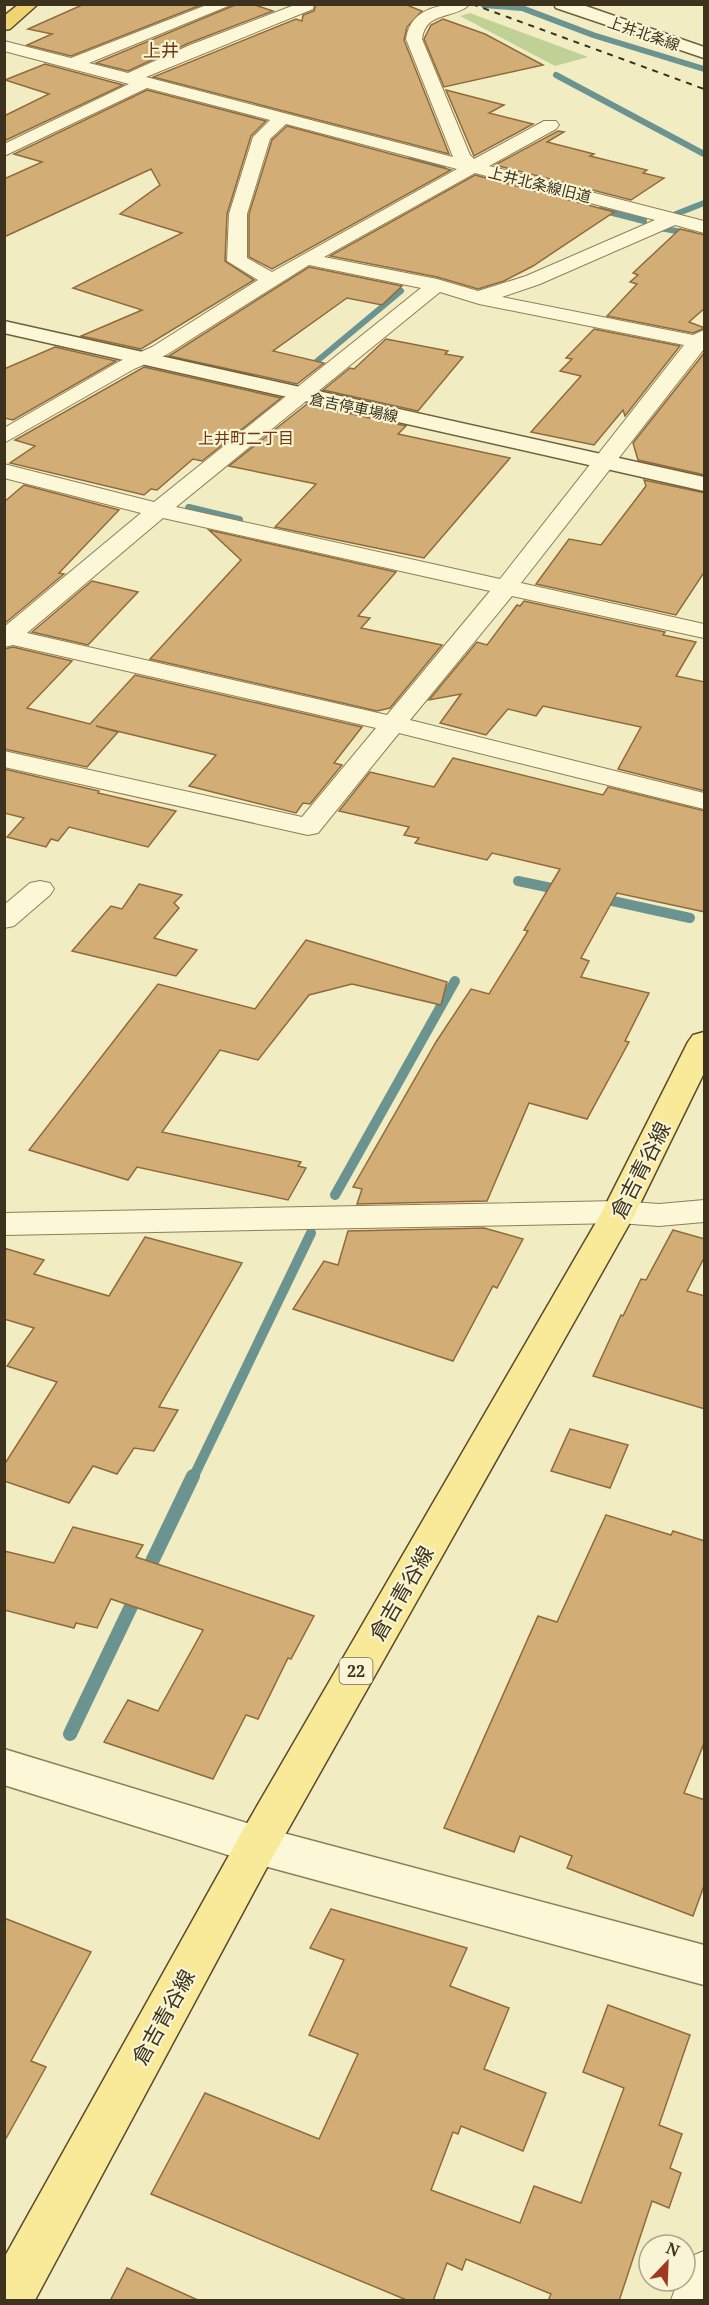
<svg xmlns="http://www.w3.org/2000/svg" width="709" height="2305" font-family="'Noto Serif','Noto Sans JP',serif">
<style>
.green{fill:#c0d196}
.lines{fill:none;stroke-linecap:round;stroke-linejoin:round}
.stream-far3{stroke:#6b9491;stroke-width:6}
.stream-far2{stroke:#6b9491;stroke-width:8}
.stream-far1{stroke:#6b9491;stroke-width:10}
.stream{stroke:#6b9491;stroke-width:14}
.building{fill:#d3ad76;stroke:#8f6b3c;stroke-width:1.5}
.minor-casing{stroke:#8e7e58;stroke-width:2}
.tertiary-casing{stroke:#8e7e58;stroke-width:3}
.secondary-casing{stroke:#705f3b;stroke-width:3}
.primary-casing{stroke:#5b4a2d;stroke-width:3}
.trunk-casing{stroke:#5b4a2d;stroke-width:3}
.minor{fill:#fbf7d7;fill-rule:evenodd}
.tertiary{fill:#fbf7d7;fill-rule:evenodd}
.secondary{fill:#fbf7d7;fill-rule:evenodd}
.primary{fill:#f8ea98;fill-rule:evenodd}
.trunk{fill:#f0d472;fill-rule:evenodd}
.rail{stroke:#3d321d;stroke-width:2;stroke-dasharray:6 6;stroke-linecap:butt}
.labels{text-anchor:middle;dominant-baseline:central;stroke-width:4.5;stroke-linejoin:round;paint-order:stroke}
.far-street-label{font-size:15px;fill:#3d321d;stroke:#f8f4d4}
.far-neighbourhood-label{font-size:16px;fill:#6d3919;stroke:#f8f4d4}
.shield{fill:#f8f4d4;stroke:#756c54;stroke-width:1.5}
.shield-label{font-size:16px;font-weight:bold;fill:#3d321d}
.far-quarter-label{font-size:18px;fill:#6d3919;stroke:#f8f4d4}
.near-street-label{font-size:21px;fill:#3d321d;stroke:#f8f4d4}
</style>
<rect width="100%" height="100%" fill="#f2ecc3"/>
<!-- green -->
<polygon class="green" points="470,13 588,57 555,66 460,16"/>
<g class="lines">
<!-- stream-far3 -->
<g class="stream-far3">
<polyline points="484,5 522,8 593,35 704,69"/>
<polyline points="556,75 704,154"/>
<polyline points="411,159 443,168"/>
<polyline points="601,210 644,221"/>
<polyline points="676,214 704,203"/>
<polyline points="655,227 692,234"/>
<polyline points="310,367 401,291"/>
</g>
<!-- stream-far2 -->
<g class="stream-far2">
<polyline points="306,370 312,365"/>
<polyline points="189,508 239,520"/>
</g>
<!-- stream-far1 -->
<g class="stream-far1">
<polyline points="518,881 561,890"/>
<polyline points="599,898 690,918"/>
<polyline points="335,1195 455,981"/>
<polyline points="193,1478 311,1233"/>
</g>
<!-- stream -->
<g class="stream">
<polyline points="146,1574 193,1476"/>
<polyline points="70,1734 137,1594"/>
</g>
</g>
<!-- building -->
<g class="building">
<polygon points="316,4 404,4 422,11 407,27 404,40 449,154 153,77 296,19 302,21 303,15 314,11"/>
<polygon points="82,5 201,5 71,56 27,45 52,34 28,29"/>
<polygon points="235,5 255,5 273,11 189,43 128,71 96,63"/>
<polygon points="443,19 485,34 543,65 444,87 424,39 431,25"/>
<polygon points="45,64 123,85 4,141 4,116 49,94 5,80"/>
<polygon points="147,90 266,121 251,136 227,214 225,261 254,280 141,349 81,336 142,310 73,288 182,233 120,214 160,185 151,169 4,237 4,179 42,162 14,154"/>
<polygon points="446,90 504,105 489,113 533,124 474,156"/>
<polygon points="287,126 451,170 272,269 249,257 249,214 272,140"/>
<polygon points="558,131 564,132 547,142 594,154 590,156 647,170 643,173 664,178 631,200 495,165"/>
<polygon points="475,175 614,212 533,266 504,281 478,289 437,277 330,256"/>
<polygon points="680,229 705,235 705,308 689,322 705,328 693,333 607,316 637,284 630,282 638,275 633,273"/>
<polygon points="309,267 402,286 382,305 347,298 273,351 324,363 297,384 169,356"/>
<polygon points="594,329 680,346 625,416 623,410 594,445 531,432 581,376 560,371 572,359 566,358"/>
<polygon points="386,339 448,351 445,354 463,357 418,411 323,390 350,368 354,369"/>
<polygon points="55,347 116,361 13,420 4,418 4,369"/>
<polygon points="705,352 705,475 638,460 633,443"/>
<polygon points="144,367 281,398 202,461 193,459 157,490 151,489 144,495 10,463 35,446 15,440"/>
<polygon points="307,404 406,426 398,434 510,458 424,558 275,527 316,484 229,466"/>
<polygon points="644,480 705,493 705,571 676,615 536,584 569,539 601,545 646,486"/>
<polygon points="24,485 119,510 59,573 64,574 4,624 4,502"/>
<polygon points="209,530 396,572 358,616 370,618 361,628 442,645 390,708 377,711 150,659 241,560"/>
<polygon points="92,581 138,592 88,645 32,632"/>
<polygon points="524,601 665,632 663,635 696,642 676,676 705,682 705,791 618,769 641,727 543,706 536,716 508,709 486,735 440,723 461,694 429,700 477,642 487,645 517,605 520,606"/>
<polygon points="13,647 72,661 27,708 90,724 135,675 362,727 334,763 342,765 310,804 303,803 296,813 189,786 216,755 96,726 118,732 87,767 4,749 4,649"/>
<polygon points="453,758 603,795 608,787 705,811 705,912 617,893 581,958 589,961 581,977 649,993 625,1041 629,1042 587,1119 529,1103 487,1201 357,1204 362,1189 353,1187 436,1042 471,989 489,994 528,931 524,930 560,869 492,853 487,860 415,843 419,838 404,835 409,827 339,811 370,772 434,787"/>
<polygon points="4,769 99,791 98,793 176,811 148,847 69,827 58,841 51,839 46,847 7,837 24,818 4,813"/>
<polygon points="139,884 182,895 174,903 179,908 154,938 197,950 176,976 72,951 111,906 122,909"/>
<polygon points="306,940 447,982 441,1005 352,984 309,995 258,1060 220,1050 162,1132 301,1162 298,1166 306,1168 288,1200 137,1167 128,1180 29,1150 158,984 255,1009"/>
<polygon points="484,1228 523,1239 497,1288 493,1286 453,1361 293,1309 324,1261 338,1265 348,1231"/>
<polygon points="673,1230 705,1239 705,1256 687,1291 705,1296 705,1409 593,1376 621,1315 623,1316 641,1279 646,1280"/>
<polygon points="145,1237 242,1263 159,1407 178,1410 154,1451 134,1448 117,1474 93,1466 69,1503 4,1481 4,1465 57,1382 7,1366 34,1328 4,1319 4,1248 44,1260 34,1274 109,1296"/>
<polygon points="570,1429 628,1445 610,1488 551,1471"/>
<polygon points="606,1515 671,1535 673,1531 705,1541 705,1741 684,1793 705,1800 705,1883 693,1916 567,1868 572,1856 520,1836 514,1852 444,1828 538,1616 557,1622"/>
<polygon points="73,1527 143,1545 136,1557 314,1616 291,1659 288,1658 258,1719 246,1715 213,1779 104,1742 128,1700 158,1711 203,1630 111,1599 97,1628 76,1623 74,1628 4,1610 4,1551 54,1563"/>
<polygon points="331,1909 467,1948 450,1986 509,2008 484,2069 546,2093 523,2151 461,2126 458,2134 453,2132 431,2190 520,2223 534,2186 581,2203 624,2088 583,2072 608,2005 690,2035 659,2125 682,2134 670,2168 681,2173 669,2208 652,2201 619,2301 548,2301 551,2294 466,2259 462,2270 447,2263 433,2301 409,2301 151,2194 205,2093 319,2139 358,2054 309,2035 344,1960 310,1948"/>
<polygon points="4,1918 91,1952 31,2061 46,2067 4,2142"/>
<polygon points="127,2268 200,2301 110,2301"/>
</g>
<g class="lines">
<!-- minor casing -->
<g class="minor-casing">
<g id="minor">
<path d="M209,4H233L89,63L128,73L190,45L297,4H314L313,9L146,77L453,157L406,39C411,6 443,4 470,4C454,20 426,10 422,39L470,155L474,159L544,121H556L559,125L556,129L489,166L704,221V233L675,225L540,284L502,297L693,335L704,330V349L521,583L704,624V638L512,596L410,720L704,793V809L399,733L318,833L308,835L4,767V751L302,817L376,728L13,645L4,647V627L141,513L4,478V464L154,502L421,288L309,265L166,355L134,369L4,443V428L120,361L152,347L258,280L227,261L229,214L253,137L270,120L147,88L4,156V144L129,84L4,51V41L71,58ZM286,124L457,169L272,272L247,258V214L270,139ZM475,173L655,220L526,276L478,291L437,279L324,257ZM440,292L479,304L684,345L500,579L176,507ZM163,518L490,591L387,715L27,633Z"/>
<polygon points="40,881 50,883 54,889 50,895 14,926 4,928 4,905 30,883"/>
<polygon points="704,1200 704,1222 659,1226 619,1223 4,1235 4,1213 619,1201 659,1204"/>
<polygon points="704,2251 704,2300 671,2300 678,2281 685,2281 687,2258"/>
</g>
</g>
<!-- tertiary casing -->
<g class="tertiary-casing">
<polygon id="tertiary" points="4,1749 257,1826 704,1945 704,1985 257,1864 4,1785"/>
</g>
<!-- secondary casing -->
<g class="secondary-casing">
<g id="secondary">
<polygon points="554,4 580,4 704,47 704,58 556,8"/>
<polygon points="4,321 704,477 704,491 4,333"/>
</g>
</g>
<!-- primary casing -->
<g class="primary-casing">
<polygon id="primary" points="704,1032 704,1073 636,1212 272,1858 35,2300 4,2300 4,2258 242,1832 602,1212 688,1042 693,1035"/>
</g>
<!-- trunk casing -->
<g class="trunk-casing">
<polygon id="trunk" points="19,4 38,4 10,29 4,30 4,16"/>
</g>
<!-- minor -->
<use href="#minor" class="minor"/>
<!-- tertiary -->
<use href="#tertiary" class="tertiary"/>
<!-- secondary -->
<use href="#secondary" class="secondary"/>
<!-- primary -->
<use href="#primary" class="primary"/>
<!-- trunk -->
<use href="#trunk" class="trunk"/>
<!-- rail -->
<polyline class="rail" points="472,4 704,89"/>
</g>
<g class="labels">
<!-- far-street labels -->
<g class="far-street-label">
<text transform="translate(644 33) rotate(19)">上井北条線</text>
<text transform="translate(540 184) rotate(14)">上井北条線旧道</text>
<text transform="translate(354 407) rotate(12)">倉吉停車場線</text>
</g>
<!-- far-neighbourhood labels -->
<g class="far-neighbourhood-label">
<text x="246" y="438">上井町二丁目</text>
</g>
<!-- shield labels -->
<rect class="shield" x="339.5" y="1658" width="33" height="26" rx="4.5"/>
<g class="shield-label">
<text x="356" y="1671">22</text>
</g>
<!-- far-quarter labels -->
<g class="far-quarter-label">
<text x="161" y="50">上井</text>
</g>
<!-- near-street labels -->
<g class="near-street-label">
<text transform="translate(640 1170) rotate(-63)">倉吉青谷線</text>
<text transform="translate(401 1593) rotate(-60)">倉吉青谷線</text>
<text transform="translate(163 2017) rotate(-61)">倉吉青谷線</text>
</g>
</g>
<!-- border -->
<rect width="709" height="2305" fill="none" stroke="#3d321d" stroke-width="12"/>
<!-- north arrow -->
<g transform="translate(667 2263) rotate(23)"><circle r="28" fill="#f8f4d4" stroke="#ada68b" stroke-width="1.5"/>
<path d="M0-4.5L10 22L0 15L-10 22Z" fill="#a23823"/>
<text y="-9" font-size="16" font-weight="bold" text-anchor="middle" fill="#3d321d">N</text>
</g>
</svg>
